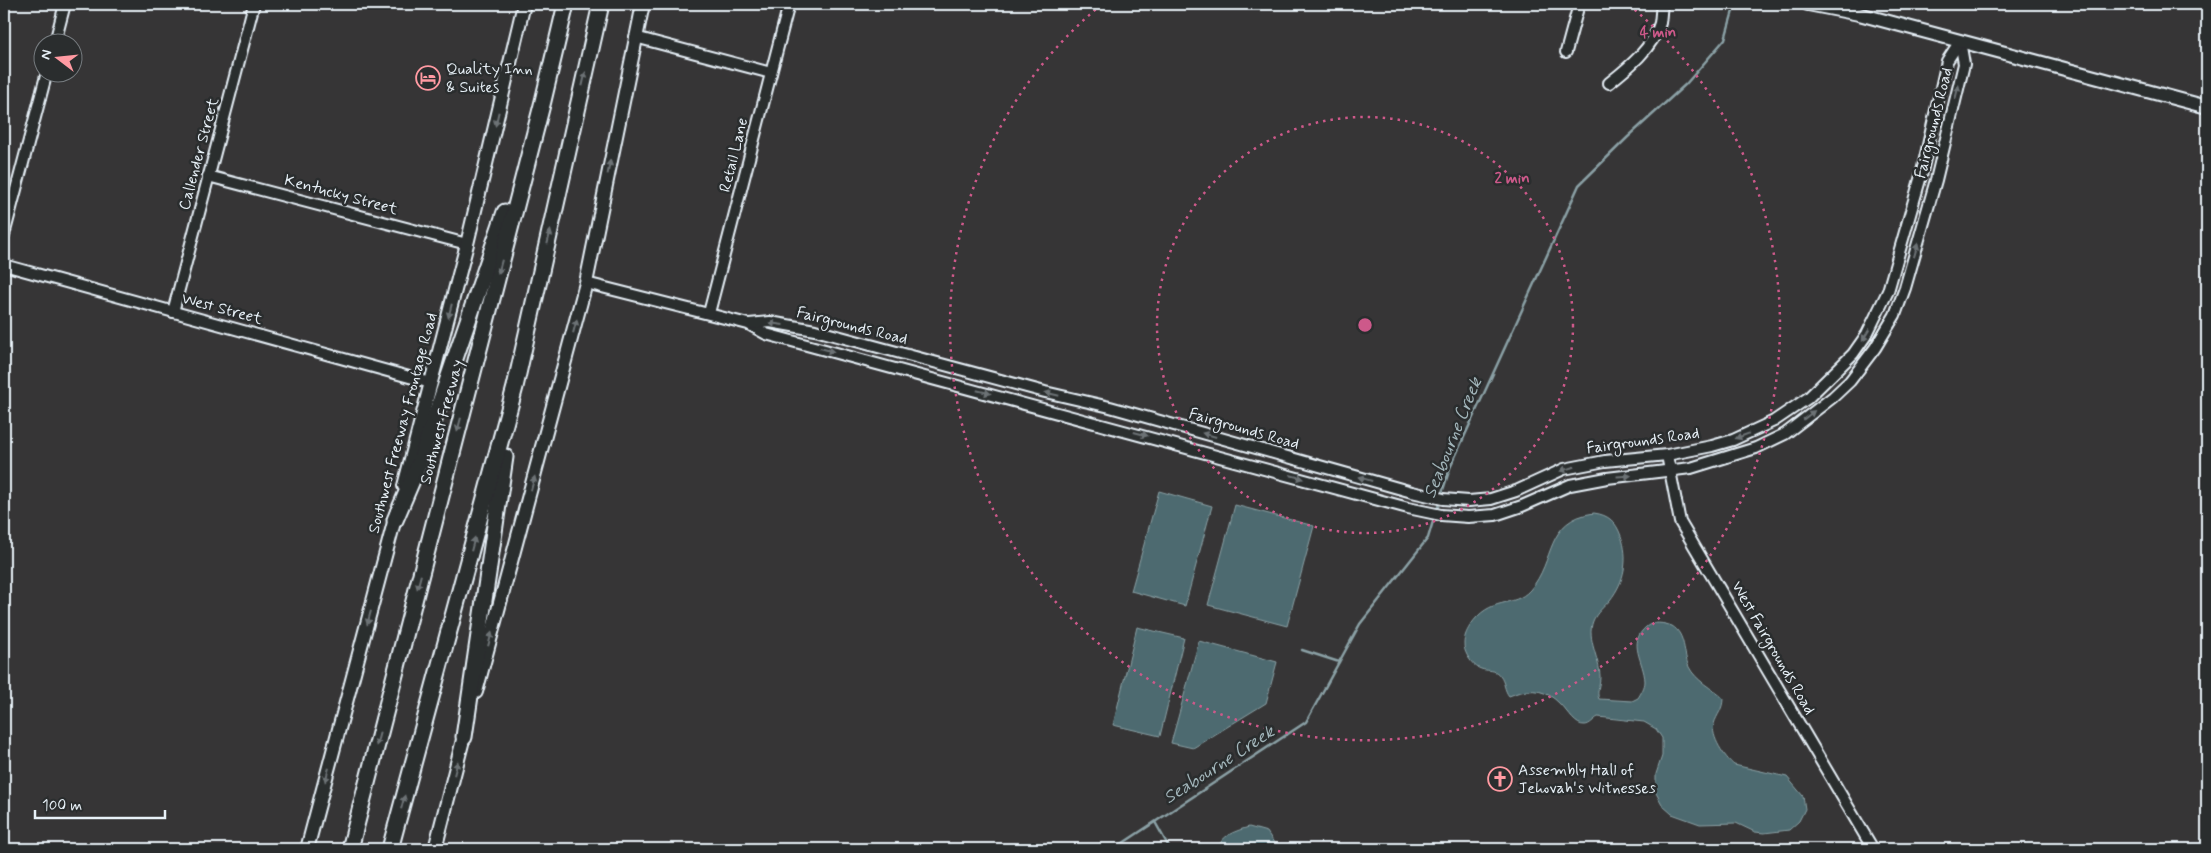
<svg xmlns="http://www.w3.org/2000/svg" width="2211" height="853" font-family="Mynerve,sans-serif">
<style>
.water{fill:#4d6b6f;stroke:#8ba1a6}
.lines{fill:none;stroke-linecap:round;stroke-linejoin:round}
.stream{stroke:#8ba1a6;stroke-width:2.5}
.minor-casing{stroke:#e8f1f8;stroke-width:14}
.major-casing{stroke:#e8f1f8;stroke-width:16}
.highway-casing{stroke:#e8f1f8;stroke-width:19}
.minor{stroke:#2a2d2e;stroke-width:10}
.major{stroke:#2a2d2e;stroke-width:12}
.highway{stroke:#2a2d2e;stroke-width:15}
.oneway{fill:#6c7275}
.ring{fill:none;stroke:#cd598a;stroke-width:2.5;stroke-dasharray:2.5 5}
.labels{text-anchor:middle;dominant-baseline:central;stroke-width:5;stroke-linejoin:round;paint-order:stroke}
.poi-label{font-size:16px;fill:#e8f1f8;stroke:#2a2d2e;text-anchor:start}
.street-label{font-size:16px;fill:#e8f1f8;stroke:#2a2d2e}
.water-label{font-size:18px;font-style:italic;fill:#a2b5ba;stroke:#2a2d2e}
.centre{fill:#cd598a;stroke:#2a2d2e;stroke-width:2.5}
.ring-label{font-size:15px;text-anchor:middle;font-weight:bold;fill:#cd598a;stroke:#2a2d2e;stroke-width:5;stroke-linejoin:round;paint-order:stroke}
</style>
<rect width="100%" height="100%" fill="#363536"/>
<filter id="ink" filterUnits="userSpaceOnUse"><feTurbulence type="fractalNoise" baseFrequency=".02" numOctaves="2"/><feDisplacementMap in="SourceGraphic" scale="10" xChannelSelector="R" yChannelSelector="G"/><feConvolveMatrix kernelMatrix="1 2 1 2 8 2 1 2 1" color-interpolation-filters="sRGB"/></filter>
<g filter="url(#ink)">
<!-- water -->
<g class="water">
<polygon points="1159,491 1212,506 1185,606 1131,591"/>
<polygon points="1235,505 1314,526 1287,626 1208,605"/>
<path d="M1594,513C1609,515 1616,522 1621,536C1629,558 1625,581 1610,600C1605,606 1596,613 1593,621C1586,639 1600,659 1600,677C1600,685 1596,692 1599,699L1632,701L1638,698C1641,693 1645,687 1645,681C1644,661 1627,643 1646,627C1653,621 1664,623 1672,626C1686,634 1683,654 1689,667C1696,681 1712,688 1723,698C1723,710 1717,714 1714,724C1710,736 1725,758 1734,765L1787,777L1803,796L1805,809L1799,821L1789,830L1764,833L1755,832L1736,823L1700,824L1672,814L1663,806L1656,793V774L1662,756V738L1656,729L1644,722L1598,717C1594,719 1590,725 1585,725C1566,727 1560,674 1509,696C1504,690 1505,682 1500,676C1492,664 1480,679 1467,655C1465,651 1464,648 1464,644C1464,638 1466,632 1470,626C1490,595 1513,609 1530,590C1556,561 1544,520 1594,513Z"/>
<polygon points="1137,627 1184,638 1160,736 1113,725"/>
<polygon points="1199,641 1277,662 1266,703 1193,748 1171,743"/>
<path d="M1249,827L1267,832L1278,849H1218C1221,835 1236,831 1249,827Z"/>
</g>
<g class="lines">
<!-- stream -->
<g class="stream">
<polyline points="1441,496 1450,468 1579,185 1628,137 1686,84 1725,39 1735,4"/>
<polyline points="1436,512 1440,501"/>
<polyline points="1302,650 1339,662"/>
<polyline points="1155,822 1170,849"/>
<polyline points="1114,849 1306,722 1360,624 1428,538 1434,518"/>
</g>
<!-- minor casing -->
<g class="minor-casing">
<g id="minor">
<polyline points="635,37 771,73"/>
<polyline points="55,42 65,4"/>
<polyline points="1566,52 1579,4"/>
<path d="M1609,83C1628,68 1653,48 1660,23C1661,17 1661,10 1662,4"/>
<polyline points="208,176 467,244"/>
<polyline points="4,235 47,72"/>
<polyline points="4,265 431,383"/>
<polyline points="586,283 748,324 766,334 1408,508 1441,515 1468,517 1495,515 1522,506 1570,485 1607,478 1691,468 1756,448 1785,434 1833,397 1850,381 1875,348 1895,315 1905,288 1936,180 1964,64 1960,41"/>
<polyline points="173,312 254,4"/>
<polyline points="709,313 789,4"/>
<polyline points="749,324 770,322 815,330 1045,392 1110,407 1412,492 1443,499 1469,501 1491,499 1516,491 1564,469 1605,461 1667,455 1712,446 1733,440 1774,421 1808,398 1853,354 1867,334 1888,291 1921,176 1947,61 1960,41"/>
<polyline points="1667,455 1680,522 1873,849"/>
</g>
</g>
<!-- major casing -->
<g class="major-casing">
<g id="major">
<polyline points="1808,4 1859,14 2207,107"/>
<polyline points="404,486 467,244 524,4"/>
<polyline points="476,692 586,283 643,4"/>
<polyline points="307,849 397,511"/>
<polyline points="435,849 466,728"/>
</g>
</g>
<!-- highway casing -->
<g class="highway-casing">
<g id="highway">
<polyline points="395,520 419,464 505,212"/>
<polyline points="464,737 505,457"/>
<polyline points="350,849 543,101 566,4"/>
<polyline points="390,849 515,387 601,4"/>
</g>
</g>
<!-- minor -->
<use href="#minor" class="minor"/>
<!-- major -->
<use href="#major" class="major"/>
<!-- highway -->
<use href="#highway" class="highway"/>
</g>
<!-- one-way arrows -->
<defs><path id="oneway-solid" d="M-6-.8H1V-3.2L6.5 0L1 3.2V.8H-6Z" transform="scale(1.25)"/></defs>
<g class="oneway">
<use href="#oneway-solid" transform="translate(584 79) rotate(-77)"/>
<use href="#oneway-solid" transform="translate(1957 92) rotate(-76)"/>
<use href="#oneway-solid" transform="translate(497 119) rotate(103)"/>
<use href="#oneway-solid" transform="translate(609 167) rotate(-79)"/>
<use href="#oneway-solid" transform="translate(549 237) rotate(-77)"/>
<use href="#oneway-solid" transform="translate(1916 250) rotate(-74)"/>
<use href="#oneway-solid" transform="translate(500 267) rotate(105)"/>
<use href="#oneway-solid" transform="translate(450 311) rotate(104)"/>
<use href="#oneway-solid" transform="translate(776 324) rotate(-173)"/>
<use href="#oneway-solid" transform="translate(575 326) rotate(-75)"/>
<use href="#oneway-solid" transform="translate(1866 335) rotate(121)"/>
<use href="#oneway-solid" transform="translate(827 350) rotate(15)"/>
<use href="#oneway-solid" transform="translate(984 392) rotate(14)"/>
<use href="#oneway-solid" transform="translate(1052 394) rotate(-167)"/>
<use href="#oneway-solid" transform="translate(1809 415) rotate(-38)"/>
<use href="#oneway-solid" transform="translate(459 425) rotate(105)"/>
<use href="#oneway-solid" transform="translate(1141 434) rotate(15)"/>
<use href="#oneway-solid" transform="translate(1209 435) rotate(-164)"/>
<use href="#oneway-solid" transform="translate(1742 436) rotate(159)"/>
<use href="#oneway-solid" transform="translate(1567 469) rotate(163)"/>
<use href="#oneway-solid" transform="translate(1624 476) rotate(-4)"/>
<use href="#oneway-solid" transform="translate(1297 477) rotate(15)"/>
<use href="#oneway-solid" transform="translate(1365 479) rotate(-164)"/>
<use href="#oneway-solid" transform="translate(533 483) rotate(-75)"/>
<use href="#oneway-solid" transform="translate(473 544) rotate(-75)"/>
<use href="#oneway-solid" transform="translate(419 582) rotate(105)"/>
<use href="#oneway-solid" transform="translate(369 618) rotate(105)"/>
<use href="#oneway-solid" transform="translate(490 639) rotate(-75)"/>
<use href="#oneway-solid" transform="translate(378 739) rotate(105)"/>
<use href="#oneway-solid" transform="translate(456 768) rotate(-75)"/>
<use href="#oneway-solid" transform="translate(327 775) rotate(105)"/>
<use href="#oneway-solid" transform="translate(403 802) rotate(-75)"/>
</g>
</g>
<!-- distance rings -->
<g class="ring">
<circle cx="1365" cy="325" r="208"/>
<path d="M1629 5A415 415 0 1 1 1101 5"/>
</g>
<!-- icons -->
<defs>
<g id="hotel-ring" transform="scale(1.25)"><circle r="9.5" fill="#2a2d2e" stroke="#ff9aa2" stroke-width="1.5"/><path d="M-6-4.5h1.5V1H6V5H4.5V3h-9V5H-6ZM-4 0a1.8 1.8 0 1 1 3.6 0ZM.5 0V-2.5h3Q6-2.5 6 0Z" fill="#ff9aa2"/></g>
<g id="church-ring" transform="scale(1.25)"><circle r="9.5" fill="#2a2d2e" stroke="#ff9aa2" stroke-width="1.5"/><path d="M-1.2-6h2.4v3.5h3.3v2.4h-3.3V6h-2.4V-.1h-3.3v-2.4h3.3Z" fill="#ff9aa2"/></g>
</defs>
<g fill-rule="evenodd">
<use href="#hotel-ring" x="428" y="78"/>
<use href="#church-ring" x="1500" y="779"/>
</g>
<g class="labels">
<!-- poi labels -->
<g class="poi-label">
<text x="446" y="69">Quality Inn<tspan x="446" dy="18">&amp; Suites</tspan></text>
<text x="1518" y="770">Assembly Hall of<tspan x="1518" dy="18">Jehovah's Witnesses</tspan></text>
</g>
<!-- street labels -->
<g class="street-label">
<text transform="translate(1934 123) rotate(-76)">Fairgrounds Road</text>
<text transform="translate(199 154) rotate(-75)">Callender Street</text>
<text transform="translate(734 155) rotate(-76)">Retail Lane</text>
<text transform="translate(341 195) rotate(15)">Kentucky Street</text>
<text transform="translate(222 309) rotate(15)">West Street</text>
<text transform="translate(852 326) rotate(14)">Fairgrounds Road</text>
<text transform="translate(442 422) rotate(-75)">Southwest Freeway</text>
<text transform="translate(403 423) rotate(-75)">Southwest Freeway Frontage Road</text>
<text transform="translate(1244 429) rotate(16)">Fairgrounds Road</text>
<text transform="translate(1643 441) rotate(-8)">Fairgrounds Road</text>
<text transform="translate(1773 648) rotate(60)">West Fairgrounds Road</text>
</g>
<!-- water labels -->
<g class="water-label">
<text transform="translate(1453 438) rotate(-68)">Seabourne Creek</text>
<text transform="translate(1219 765) rotate(-33)">Seabourne Creek</text>
</g>
</g>
<circle cx="1365" cy="325" r="8" class="centre"/>
<g class="ring-label">
<text x="1658" y="37">4 min</text>
<text x="1512" y="183">2 min</text>
</g>
<!-- margin -->
<rect width="2211" height="853" fill="none" stroke="#2a2d2e" stroke-width="20"/>
<rect x="10" y="10" width="2191" height="833" fill="none" stroke="#e8f1f8" stroke-width="2" filter="url(#ink)"/>
<!-- north arrow -->
<g transform="translate(58 58) rotate(286)"><circle r="24" fill="#2a2d2e" stroke="#767b7f"/>
<path d="M0-4L9 19L0 12L-9 19Z" fill="#ff9aa2"/>
<text y="-8" font-size="14" font-weight="bold" text-anchor="middle" fill="#e8f1f8">N</text>
</g>
<!-- scale -->
<path d="M35 810v8h130v-8" fill="none" stroke="#e8f1f8" stroke-width="2.5"/>
<text x="42" y="810" font-size="15" fill="#e8f1f8" stroke="#2a2d2e" stroke-width="4" paint-order="stroke">100 m</text>
</svg>
